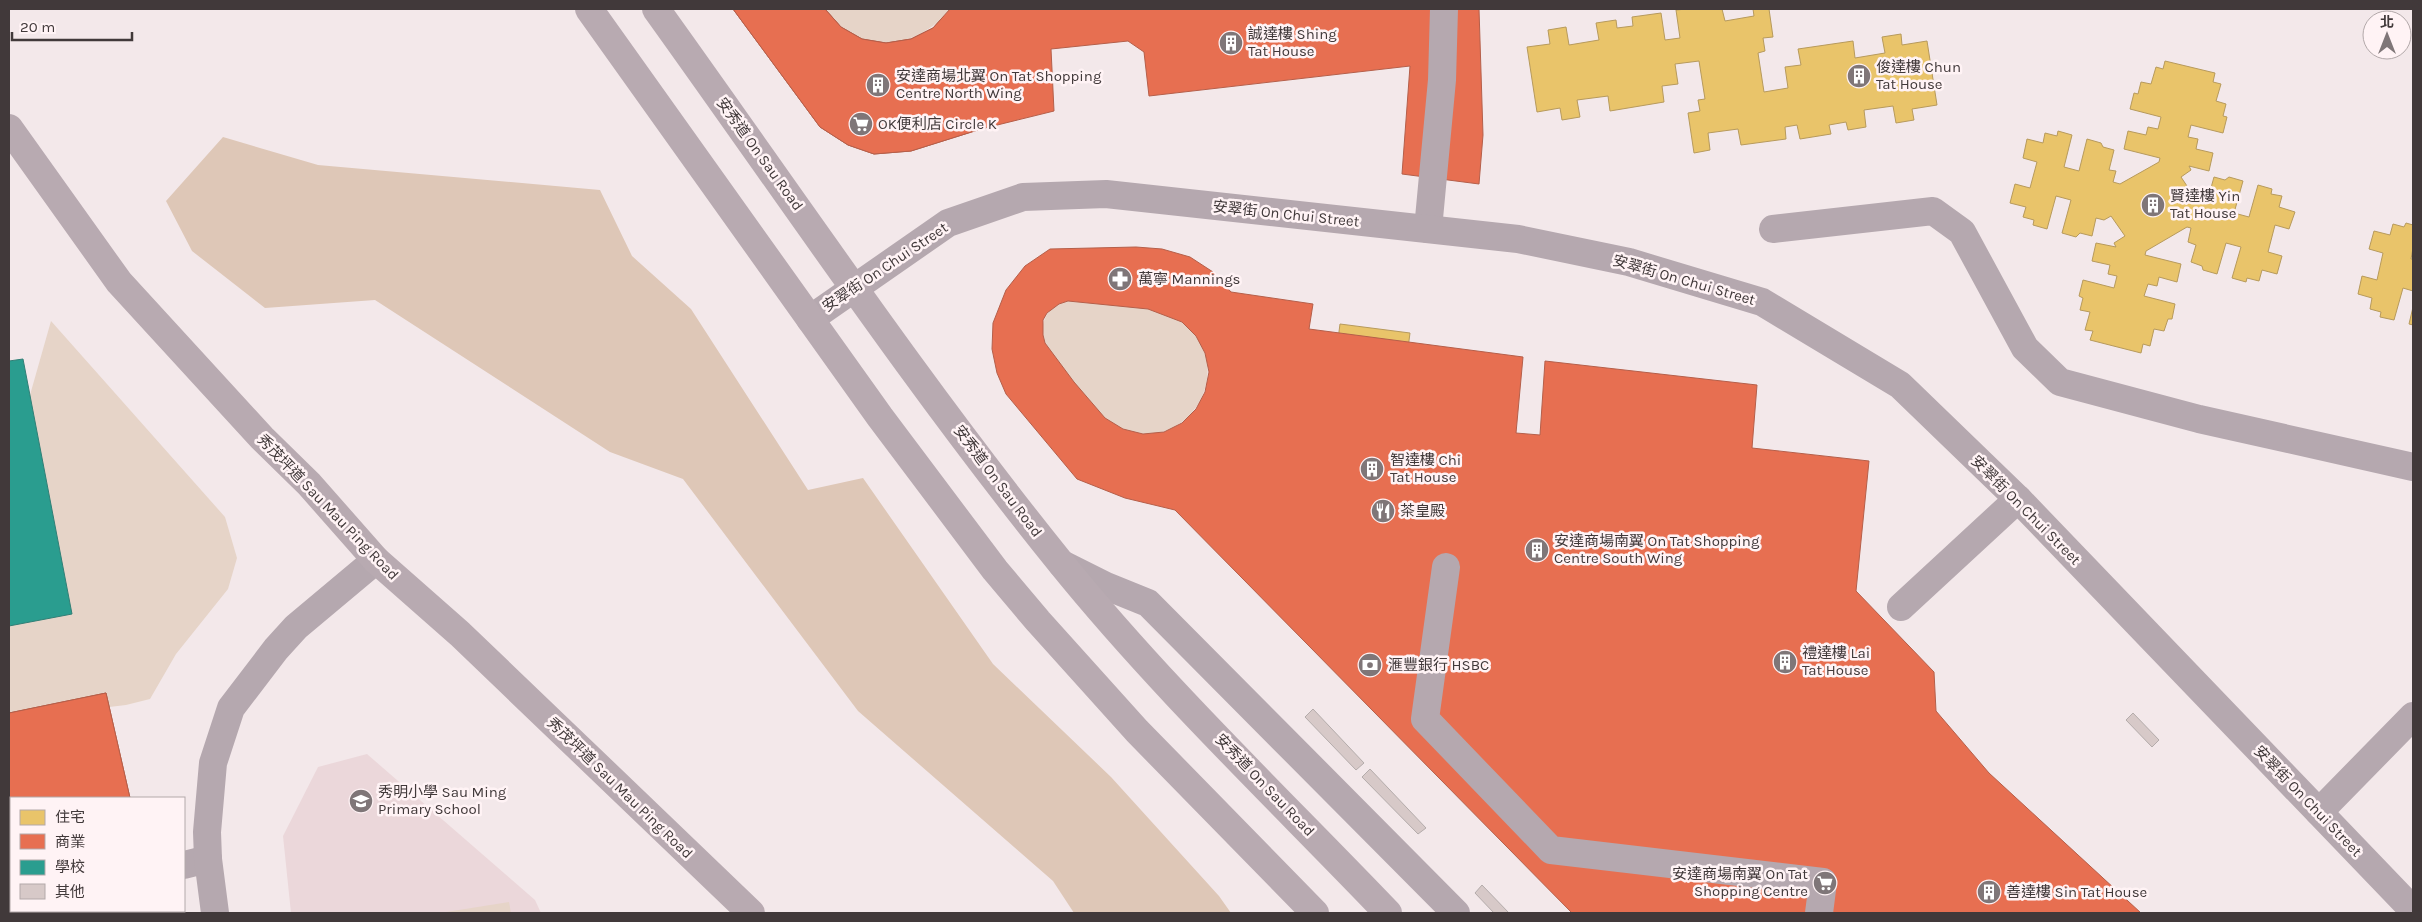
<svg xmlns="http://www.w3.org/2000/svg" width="2422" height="922" font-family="Karla,'Noto Sans TC',sans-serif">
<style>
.built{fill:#ebd7da}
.green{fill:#e6d4c8}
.forest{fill:#dec7b7}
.homes{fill:#e9c46a;stroke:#b79a5c}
.shops{fill:#e76f51;stroke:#b55f4a;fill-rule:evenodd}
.schools{fill:#2a9d8f;stroke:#317f76}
.building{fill:#d7c9c8;stroke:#b4acab}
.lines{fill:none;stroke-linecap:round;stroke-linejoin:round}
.minor{stroke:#b5a8af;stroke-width:28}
.major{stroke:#b8aab1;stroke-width:28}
.labels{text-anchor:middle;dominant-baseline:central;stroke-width:5;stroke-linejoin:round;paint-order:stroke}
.poi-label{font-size:15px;fill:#41393a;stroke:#fff3f5;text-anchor:start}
.street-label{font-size:15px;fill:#41393a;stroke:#fff3f5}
</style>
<rect width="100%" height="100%" fill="#f3e8ea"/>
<!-- built -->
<polygon class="built" points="367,754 535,900 541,913 291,913 283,836 318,767"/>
<!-- green -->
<g class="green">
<path d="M825,9H950C924,42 876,57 841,26C835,21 830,14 825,9Z"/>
<path d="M1068,301C1101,305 1155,302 1183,323C1240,366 1189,456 1123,429C1093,417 1064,369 1045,343C1038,322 1047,307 1068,301Z"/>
<polygon points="51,321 225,517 237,558 228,589 176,654 150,699 126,705 9,719 9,469"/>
<polygon points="509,902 511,913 440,913"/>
</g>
<!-- forest -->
<polygon class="forest" points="223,137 318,165 600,190 632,256 691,309 808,490 863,478 993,664 1111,777 1219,896 1231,913 1074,913 1053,881 858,711 683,479 610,452 375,300 265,308 192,251 166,201"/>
<!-- homes -->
<g class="homes">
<polygon points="990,9 1120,9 1117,9 1119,26 1064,31 1063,16 1032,19 1034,35 1016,37 1015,26 992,29"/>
<polygon points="1159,9 1219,9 1220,19 1244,17 1243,9 1388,9 1391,41 1367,43 1368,54 1350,56 1348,39 1318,43 1320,59 1301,61 1301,53 1284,55 1284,65 1253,68 1252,55 1239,56 1240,67 1194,72 1192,55 1162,58 1164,75 1148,77 1143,37 1154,35 1153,24 1160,24"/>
<polygon points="1687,9 1722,9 1725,21 1754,16 1753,9 1769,9 1773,37 1763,38 1765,51 1758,53 1764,92 1788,88 1785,67 1801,65 1798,49 1853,41 1855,58 1885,53 1882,37 1901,34 1902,45 1927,41 1937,105 1912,109 1914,120 1896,123 1893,106 1864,110 1866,127 1848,130 1846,122 1829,125 1831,134 1800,139 1797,125 1785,127 1786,139 1741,145 1738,129 1708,133 1710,150 1694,153 1688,113 1700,111 1698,100 1705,99 1699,61 1675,64 1678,84 1662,86 1664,102 1610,111 1608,96 1577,100 1580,117 1562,120 1560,108 1537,112 1527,47 1550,44 1548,30 1566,27 1569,45 1599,40 1596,23 1616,20 1617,28 1633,26 1632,17 1661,13 1665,40 1680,38 1676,10"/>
<polygon points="2165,61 2215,73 2213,82 2221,84 2216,101 2226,104 2223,116 2227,117 2223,133 2191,125 2188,137 2198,139 2196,149 2213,153 2209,171 2189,166 2191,170 2181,177 2195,198 2201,194 2209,195 2214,177 2225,180 2229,177 2243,181 2234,213 2249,217 2258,185 2272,189 2271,194 2282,196 2279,207 2295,212 2289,229 2275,225 2268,252 2282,256 2277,274 2262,270 2259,281 2247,278 2246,282 2232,278 2241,247 2226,243 2217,274 2203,270 2202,266 2191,262 2196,245 2188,242 2191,228 2187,227 2146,251 2145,255 2181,264 2177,282 2159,277 2157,286 2148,284 2144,296 2175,304 2172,319 2168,319 2164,331 2154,329 2150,346 2143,344 2141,353 2090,340 2093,331 2085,330 2090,312 2080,310 2083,298 2079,296 2083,280 2114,288 2117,276 2108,274 2110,265 2092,261 2096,243 2116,247 2114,243 2125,236 2111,216 2104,220 2096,218 2092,236 2080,233 2076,237 2062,233 2071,200 2056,196 2047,229 2033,225 2034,220 2023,217 2026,207 2010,203 2015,184 2030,188 2037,162 2023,158 2027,139 2043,143 2045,133 2057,136 2058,131 2072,135 2064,167 2079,171 2087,139 2101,143 2103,147 2114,150 2109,170 2116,171 2113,182 2120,184 2159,162 2160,158 2124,149 2128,131 2146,135 2148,127 2158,129 2161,117 2130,109 2134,93 2138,94 2141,82 2151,84 2156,67 2163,69"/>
<polygon points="2406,223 2413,225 2413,248 2411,259 2413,259 2413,291 2403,288 2394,320 2380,317 2381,312 2370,309 2372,298 2358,294 2362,276 2377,280 2383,253 2369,249 2374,231 2390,235 2393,224 2404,227"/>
<polygon points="2413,307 2413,325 2409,324"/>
<polygon points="1340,324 1410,333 1407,356 1419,358 1415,386 1385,382 1383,396 1394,397 1393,405 1411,408 1409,425 1380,421 1378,437 1398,459 1412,460 1415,435 1426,437 1427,432 1444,434 1440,464 1455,466 1459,435 1473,437 1472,442 1497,445 1498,440 1513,442 1509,472 1524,474 1528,443 1545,445 1544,449 1573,453 1572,462 1596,465 1587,531 1564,528 1562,541 1533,537 1532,541 1516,539 1519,508 1505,506 1501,537 1486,535 1487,530 1461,527 1460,531 1446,529 1451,497 1434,495 1430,528 1414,526 1414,521 1402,519 1406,492 1394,491 1369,512 1367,523 1397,527 1395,543 1377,540 1375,548 1365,547 1363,562 1395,566 1391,593 1380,592 1377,615 1307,606 1310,583 1298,582 1301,554 1332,558 1334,544 1322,542 1324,534 1306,531 1308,515 1337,519 1338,508 1321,482 1307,480 1303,507 1292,506 1291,511 1275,509 1279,477 1263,475 1259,507 1231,503 1233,491 1217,490 1220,468 1234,470 1238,445 1223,443 1225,424 1239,425 1241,409 1270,412 1266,443 1282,445 1285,414 1302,416 1301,421 1313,423 1310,446 1325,449 1346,432 1350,417 1319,413 1322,396 1340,399 1342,391 1352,392 1354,378 1322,373 1326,346 1337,347"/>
<polygon points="1758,474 1824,482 1822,505 1835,506 1831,536 1835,536 1834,552 1802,549 1800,564 1832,567 1830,582 1824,582 1822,607 1826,607 1824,622 1793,619 1791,634 1823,638 1822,654 1816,654 1815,666 1788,663 1786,674 1808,699 1819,701 1823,671 1839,672 1837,691 1845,692 1843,703 1858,705 1862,672 1890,675 1888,687 1912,690 1903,759 1880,756 1879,769 1851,765 1854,735 1840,734 1839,745 1830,744 1828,762 1812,760 1815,730 1805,729 1778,747 1777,761 1805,764 1803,775 1808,776 1806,793 1774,789 1772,805 1805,809 1801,836 1789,834 1787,850 1766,848 1768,833 1742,830 1740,845 1721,843 1723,829 1706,827 1709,799 1740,802 1742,787 1711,783 1713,767 1718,767 1719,756 1743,758 1745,743 1728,722 1713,720 1709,750 1692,747 1694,728 1686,728 1688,717 1673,715 1669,748 1641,744 1643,732 1619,730 1628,660 1651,663 1652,651 1680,654 1676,685 1691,686 1692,675 1701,676 1703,658 1721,661 1717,689 1732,691 1754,670 1756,657 1730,654 1731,642 1726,642 1728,625 1759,629 1761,614 1729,610 1731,597 1736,597 1739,572 1734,572 1736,556 1766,560 1768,545 1736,542 1738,525 1742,526 1746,497 1755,498"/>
<polygon points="1956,877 2026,886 2023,908 2035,910 2035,913 1939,913 1941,899 1953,900"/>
</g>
<!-- shops -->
<g class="shops">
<polygon points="733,9 825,9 841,27 862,39 886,43 911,39 933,28 944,16 981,129 911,151 874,154 848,145 820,127"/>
<polygon points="733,9 825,9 841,27 862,39 886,43 911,39 933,28 950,9 1479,9 1483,135 1479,184 1402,174 1410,66 1149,96 1144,52 1128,41 1051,49 1054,111 981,129 911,151 874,154 848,145 820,127"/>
<path d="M1136,247L1162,249L1190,257L1213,272L1231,292L1313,304L1309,329L1523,357L1516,433L1540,435L1545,361L1757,385L1752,448L1869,461L1856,591L1934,672L1936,711L1989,773L2141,913H1572L1175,510L1125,498L1077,479L1006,394L997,373L992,349L993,323L1006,290L1025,266L1050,249ZM1068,301L1148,309L1182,322L1196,336L1205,353L1209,372L1205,392L1196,409L1182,423L1164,432L1143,434L1123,429L1105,418L1074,382L1045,343L1043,335V320L1047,313L1059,304Z"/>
<polygon points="106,693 130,798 11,798 11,911 156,911 156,913 9,913 9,713"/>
<polygon points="106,693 130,798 11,798 11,911 156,911 156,913 9,913 9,713"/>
</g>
<!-- schools -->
<polygon class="schools" points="23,359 72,614 9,626 9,361"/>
<!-- building -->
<g class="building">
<polygon points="1313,709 1364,763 1356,770 1305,717"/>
<polygon points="2133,713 2159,740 2152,747 2126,720"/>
<polygon points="1370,769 1426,828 1418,834 1362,777"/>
<polygon points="1482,885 1509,913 1494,913 1475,893"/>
</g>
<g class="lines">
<!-- minor -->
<g class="minor">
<polyline points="1428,229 1442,80 1444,9"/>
<polyline points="1773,229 1933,211 1962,232 2025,348 2060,382 2199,419 2413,467"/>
<polyline points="810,319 948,223 1023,197 1106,194 1518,239 1629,262 1762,302 1900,385 2018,499 2413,910"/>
<polyline points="1062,564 1106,586 1148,603 1456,913"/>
<polyline points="1446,567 1425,719 1551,850 1823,882 1819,913"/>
<polyline points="1901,607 2018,499"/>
<polyline points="2319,812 2413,716"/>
<polyline points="184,865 208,859"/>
<polyline points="215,913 208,859 207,832 213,763 231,708 276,649 296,627 376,560"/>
</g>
<!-- major -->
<g class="major">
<polyline points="589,9 880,417 995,570 1038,621 1137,731 1315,913"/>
<path d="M656,9C789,194 917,385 1060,562C1161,687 1278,798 1388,913"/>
<polyline points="9,128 119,282 262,438 309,484 376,560 460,634 751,913"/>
</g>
</g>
<!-- icons -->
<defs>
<g id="building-disc" transform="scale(1.25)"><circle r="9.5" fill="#7f7678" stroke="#fff3f5"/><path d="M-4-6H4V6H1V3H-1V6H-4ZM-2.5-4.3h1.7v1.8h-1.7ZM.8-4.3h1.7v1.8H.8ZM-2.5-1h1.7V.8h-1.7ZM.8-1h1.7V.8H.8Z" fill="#fff"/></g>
<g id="supermarket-disc" transform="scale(1.25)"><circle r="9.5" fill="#7f7678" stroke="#fff3f5"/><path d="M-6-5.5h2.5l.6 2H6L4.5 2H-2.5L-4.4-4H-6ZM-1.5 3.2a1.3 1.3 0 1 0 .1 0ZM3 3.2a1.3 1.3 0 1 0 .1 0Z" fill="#fff"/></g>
<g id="pharmacy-disc" transform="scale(1.25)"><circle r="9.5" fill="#7f7678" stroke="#fff3f5"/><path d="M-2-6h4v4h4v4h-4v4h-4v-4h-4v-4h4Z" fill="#fff"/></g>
<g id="restaurant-disc" transform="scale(1.25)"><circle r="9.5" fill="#7f7678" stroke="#fff3f5"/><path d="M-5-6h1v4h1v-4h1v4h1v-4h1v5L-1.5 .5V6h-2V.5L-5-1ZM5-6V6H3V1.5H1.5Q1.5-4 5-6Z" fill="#fff"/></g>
<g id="bank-disc" transform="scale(1.25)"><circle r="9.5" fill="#7f7678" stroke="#fff3f5"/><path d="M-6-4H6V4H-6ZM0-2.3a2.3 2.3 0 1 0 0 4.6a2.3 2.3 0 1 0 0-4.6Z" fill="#fff"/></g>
<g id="school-disc" transform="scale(1.25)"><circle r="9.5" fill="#7f7678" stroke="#fff3f5"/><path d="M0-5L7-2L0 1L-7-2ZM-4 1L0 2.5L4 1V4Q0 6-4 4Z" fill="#fff"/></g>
</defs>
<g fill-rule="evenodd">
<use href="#building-disc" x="1231" y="43"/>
<use href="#building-disc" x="1859" y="76"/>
<use href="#building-disc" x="878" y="85"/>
<use href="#supermarket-disc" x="861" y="124"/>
<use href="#building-disc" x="2153" y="205"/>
<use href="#pharmacy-disc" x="1120" y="279"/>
<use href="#building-disc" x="1372" y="469"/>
<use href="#restaurant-disc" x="1383" y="511"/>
<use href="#building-disc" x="1537" y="550"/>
<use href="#building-disc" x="1785" y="662"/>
<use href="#bank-disc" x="1370" y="665"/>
<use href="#school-disc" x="361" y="801"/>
<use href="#supermarket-disc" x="1825" y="883"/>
<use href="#building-disc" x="1989" y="892"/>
</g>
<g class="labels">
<!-- poi labels -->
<g class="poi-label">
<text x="1248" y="34">誠達樓 Shing<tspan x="1248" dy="17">Tat House</tspan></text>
<text x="1876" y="67">俊達樓 Chun<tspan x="1876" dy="17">Tat House</tspan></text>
<text x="896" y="76">安達商場北翼 On Tat Shopping<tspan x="896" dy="17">Centre North Wing</tspan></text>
<text x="878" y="124">OK便利店 Circle K</text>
<text x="2170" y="196">賢達樓 Yin<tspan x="2170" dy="17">Tat House</tspan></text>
<text x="1138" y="279">萬寧 Mannings</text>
<text x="1390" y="460">智達樓 Chi<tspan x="1390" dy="17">Tat House</tspan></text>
<text x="1400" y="511">茶皇殿</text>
<text x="1554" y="541">安達商場南翼 On Tat Shopping<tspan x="1554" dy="17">Centre South Wing</tspan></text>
<text x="1802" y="653">禮達樓 Lai<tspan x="1802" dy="17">Tat House</tspan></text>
<text x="1388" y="665">滙豐銀行 HSBC</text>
<text x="378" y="792">秀明小學 Sau Ming<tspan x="378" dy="17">Primary School</tspan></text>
<text x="1808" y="874" text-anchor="end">安達商場南翼 On Tat<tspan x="1808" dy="17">Shopping Centre</tspan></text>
<text x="2006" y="892">善達樓 Sin Tat House</text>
</g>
<!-- street labels -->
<g class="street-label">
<text transform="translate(760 154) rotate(54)">安秀道 On Sau Road</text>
<text transform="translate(1286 214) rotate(6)">安翠街 On Chui Street</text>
<text transform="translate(885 267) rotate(-34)">安翠街 On Chui Street</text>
<text transform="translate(1684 280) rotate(16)">安翠街 On Chui Street</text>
<text transform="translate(998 481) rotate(53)">安秀道 On Sau Road</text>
<text transform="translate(328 507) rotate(46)">秀茂坪道 Sau Mau Ping Road</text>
<text transform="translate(2026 510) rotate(45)">安翠街 On Chui Street</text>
<text transform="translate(1265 785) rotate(46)">安秀道 On Sau Road</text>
<text transform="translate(620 788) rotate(44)">秀茂坪道 Sau Mau Ping Road</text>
<text transform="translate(2308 801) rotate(46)">安翠街 On Chui Street</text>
</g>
</g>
<!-- border -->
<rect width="2422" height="922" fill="none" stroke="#41393a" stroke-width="20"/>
<!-- legend -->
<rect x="10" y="797" width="175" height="115" fill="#fff3f5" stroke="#b3a9aa"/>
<rect x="20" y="810" width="25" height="15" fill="#e9c46a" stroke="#b3a9aa"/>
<text x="55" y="822" font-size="15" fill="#41393a">住宅</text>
<rect x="20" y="834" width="25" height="15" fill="#e76f51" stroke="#b3a9aa"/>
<text x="55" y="847" font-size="15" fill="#41393a">商業</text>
<rect x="20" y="860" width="25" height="15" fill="#2a9d8f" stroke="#b3a9aa"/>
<text x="55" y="872" font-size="15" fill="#41393a">學校</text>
<rect x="20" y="884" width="25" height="15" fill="#d7c9c8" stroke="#b3a9aa"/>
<text x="55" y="897" font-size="15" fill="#41393a">其他</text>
<!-- north arrow -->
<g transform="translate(2387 35)"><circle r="24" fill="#fff3f5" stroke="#b3a9aa"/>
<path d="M0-4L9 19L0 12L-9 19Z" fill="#7f7678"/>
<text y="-8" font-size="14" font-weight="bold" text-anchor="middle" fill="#41393a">北</text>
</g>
<!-- scale -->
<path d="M12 32v8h120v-8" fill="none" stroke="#41393a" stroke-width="2.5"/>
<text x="20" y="32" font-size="15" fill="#41393a" stroke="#fff3f5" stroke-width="4" paint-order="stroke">20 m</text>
</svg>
